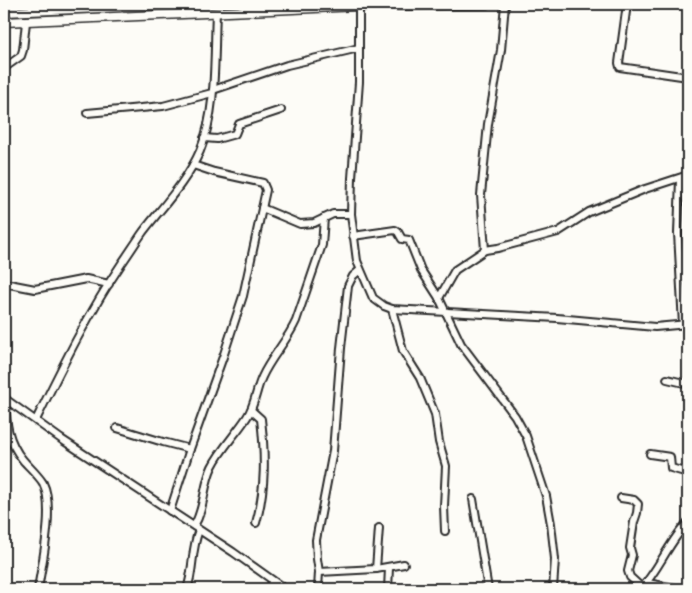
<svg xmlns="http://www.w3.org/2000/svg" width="692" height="593" font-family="Dekko,sans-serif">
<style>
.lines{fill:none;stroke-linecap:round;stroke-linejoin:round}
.minor-casing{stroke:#2b2b2b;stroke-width:10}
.major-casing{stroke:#2b2b2b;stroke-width:11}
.minor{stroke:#fdfcf7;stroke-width:6}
.major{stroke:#fdfcf7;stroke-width:8}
</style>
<rect width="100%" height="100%" fill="#fdfcf7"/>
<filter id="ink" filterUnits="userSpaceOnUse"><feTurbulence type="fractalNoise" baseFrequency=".02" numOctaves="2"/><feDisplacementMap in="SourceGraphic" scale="10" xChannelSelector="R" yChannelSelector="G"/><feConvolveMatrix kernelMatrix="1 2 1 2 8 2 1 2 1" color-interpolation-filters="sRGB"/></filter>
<g filter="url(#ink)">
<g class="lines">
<!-- minor casing -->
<g class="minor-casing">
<g id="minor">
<polyline points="627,4 619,63 620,67 688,77"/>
<polyline points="359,6 359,82 352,178 351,214 357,261 373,298 384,306 392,309 557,318 655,327 688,324"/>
<polyline points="4,68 21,56 23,50 26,22"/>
<polyline points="213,90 287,65 359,48"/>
<polyline points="87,113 163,106 212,93"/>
<polyline points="204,138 217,139 235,134 239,124 281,110"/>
<polyline points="680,179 678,233 683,325"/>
<polyline points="262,208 300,224 314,223 333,214 351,214"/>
<polyline points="353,236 395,230 398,232 402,239 409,240 421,270 439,298 461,344 515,416 526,436 546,496 551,524 555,559 553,589"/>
<polyline points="485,250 481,195 488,124 501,50 505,4"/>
<polyline points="4,283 35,289 86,279 109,284"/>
<polyline points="439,298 455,270 485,250 498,248 558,232 589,212 645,189 688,175"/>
<polyline points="392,309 403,351 420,378 435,414 439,442 446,466 444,506 445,531"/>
<polyline points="667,379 688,384"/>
<polyline points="4,398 61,439 233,552 285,589"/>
<path d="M6,399C5,422 8,442 23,460C29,467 38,475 43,483C55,507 42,563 38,589"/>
<path d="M251,410L261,419C265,454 266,488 256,523"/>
<path d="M36,420C62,367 89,312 122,263C129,253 136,242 143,232C163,206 187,181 200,151C217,110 214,56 216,12"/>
<polyline points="117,428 163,442 190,449"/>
<polyline points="650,454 670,457 671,468 688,473"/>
<polyline points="621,498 634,500 638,504 637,513 634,522 630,548 632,555 628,571 630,577 642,588"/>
<polyline points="473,499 488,589"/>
<polyline points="170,511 190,449 224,354 243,296 266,190 263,183 214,172 193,165"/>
<path d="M194,526C205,508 203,486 212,467C221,449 236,434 247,417C255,405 256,390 262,377C271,357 287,341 296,321L322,245L324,218"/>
<polyline points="376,569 379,528"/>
<polyline points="319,572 376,569 404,564"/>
<polyline points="647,583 681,589"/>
<path d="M187,589C194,570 191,549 199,530"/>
<polyline points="270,589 272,581"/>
<polyline points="318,589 319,572 317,559 316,540 333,451 341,348 348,286 353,276 360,270"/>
<polyline points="388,589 389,568"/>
<path d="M641,589C659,569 669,542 688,522"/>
</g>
</g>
<!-- major casing -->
<g class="major-casing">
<g id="major">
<polyline points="669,4 688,4"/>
<polyline points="4,12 196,4"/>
<polyline points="4,22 359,6 487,4"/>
</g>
</g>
<!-- minor -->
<use href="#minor" class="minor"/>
<!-- major -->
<use href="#major" class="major"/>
</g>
</g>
<!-- margin -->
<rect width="692" height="593" fill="none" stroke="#fdfcf7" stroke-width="20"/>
<rect x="10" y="10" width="672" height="573" fill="none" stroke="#2b2b2b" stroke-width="2" filter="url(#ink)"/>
</svg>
